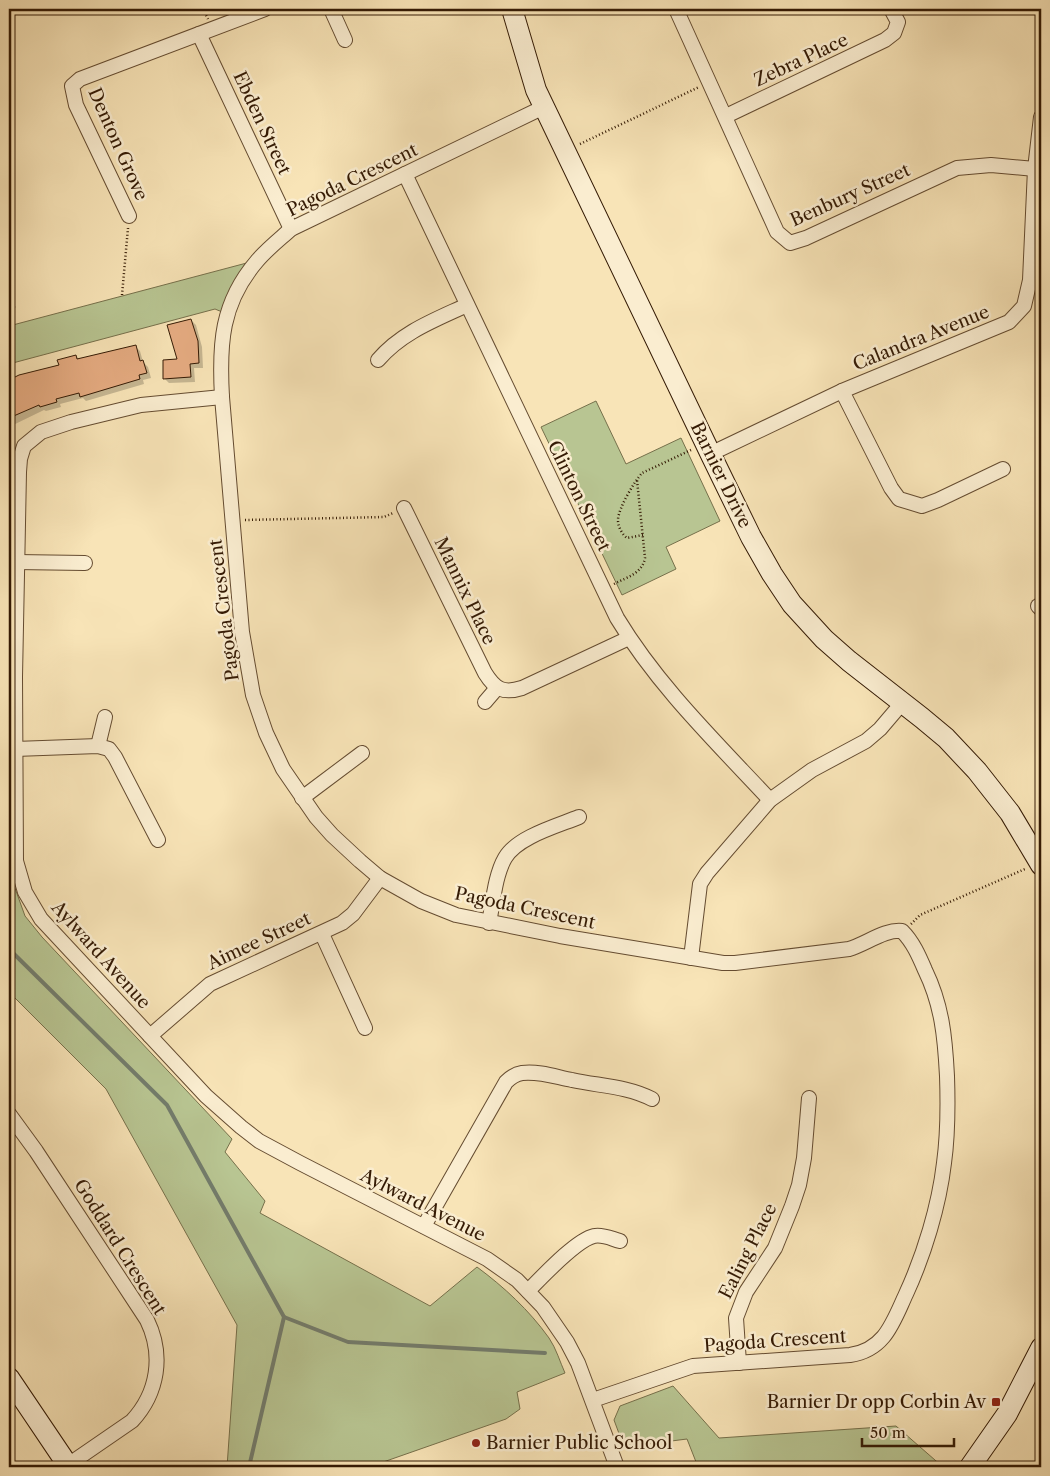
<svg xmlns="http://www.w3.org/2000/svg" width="1050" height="1476" font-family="'Libre Caslon Text',serif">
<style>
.green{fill:#b8c592;stroke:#76704b}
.shadow{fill:#0003}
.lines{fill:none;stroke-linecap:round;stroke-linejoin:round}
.stream{stroke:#737c6c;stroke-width:4}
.building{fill:#e5ab81;stroke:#341a04}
.street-casing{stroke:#654c31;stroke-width:16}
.secondary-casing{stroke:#341a04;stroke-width:22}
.path{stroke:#341a04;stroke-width:2.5;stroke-dasharray:1 2.5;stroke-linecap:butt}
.street{stroke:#faedd0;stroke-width:14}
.secondary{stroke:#faedd0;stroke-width:20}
.poi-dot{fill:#8f2418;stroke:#faedd0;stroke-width:2}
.labels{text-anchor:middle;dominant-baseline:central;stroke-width:5;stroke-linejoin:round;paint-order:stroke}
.street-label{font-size:18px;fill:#341a04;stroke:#faedd0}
.poi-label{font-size:18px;fill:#341a04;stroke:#faedd0;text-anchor:end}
</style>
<rect width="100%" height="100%" fill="#f8e4b7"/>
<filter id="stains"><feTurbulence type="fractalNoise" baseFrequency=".004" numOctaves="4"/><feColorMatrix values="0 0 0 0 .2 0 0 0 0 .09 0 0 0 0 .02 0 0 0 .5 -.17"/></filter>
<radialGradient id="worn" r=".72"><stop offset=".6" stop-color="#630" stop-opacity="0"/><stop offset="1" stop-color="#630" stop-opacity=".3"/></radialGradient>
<!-- green -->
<g class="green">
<polygon points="258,260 227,314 215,309 9,364 9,326"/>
<polygon points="596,401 626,464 681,438 720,521 666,547 676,569 622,595 541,427"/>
<path d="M9,859L11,877L25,916L42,937L232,1139L225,1152L265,1201L260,1213L430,1306L477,1267C504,1287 529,1310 549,1338C556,1348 560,1362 565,1373L517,1392L520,1409L506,1419L369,1467H227L237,1325L106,1089L9,992Z"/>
<polygon points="673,1386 719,1438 896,1426 943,1467 698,1467 687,1439 624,1447 614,1420 620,1406"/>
</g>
<!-- shadow -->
<g class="shadow">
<polygon points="9,299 16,307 9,314"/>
<polygon points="191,320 196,325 202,347 203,368 194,368 195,382 169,383 164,378 178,360"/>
<polygon points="135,346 140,351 143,362 148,367 151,378 143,380 144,384 86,401 83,398 60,404 61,407 46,411 44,410 9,427 9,377 12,380 60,366 76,356 80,360"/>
</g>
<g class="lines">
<!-- stream -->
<g class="stream">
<polyline points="9,949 167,1105 284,1317 348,1342 545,1353"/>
<polyline points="249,1467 284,1317"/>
</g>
</g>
<!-- building -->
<g class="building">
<polygon points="191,319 198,341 199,363 190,364 191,377 163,379 163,360 177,359 167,325"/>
<polygon points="136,345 140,361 143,360 147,373 139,375 140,379 80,397 79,393 56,399 57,402 40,407 39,405 9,418 9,380 19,375 59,365 57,360 76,355 77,359"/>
</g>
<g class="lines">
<!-- street casing -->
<g class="street-casing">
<g id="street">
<polyline points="331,9 345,40"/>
<polyline points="676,9 777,232 790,243 806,238 957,168 991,165 1035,169"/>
<polyline points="199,34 291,229"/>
<path d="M544,107L291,229C280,239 267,249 257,261C221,303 219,344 222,397L242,632L253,695L266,733L283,769L316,817L332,835L360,861L380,878L421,901L456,915L560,936L723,963H735L849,949C866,944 885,929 902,931C913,942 919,956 925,970C942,1005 945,1037 947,1076C948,1105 948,1134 944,1163C939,1206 924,1255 906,1294C893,1322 885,1350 850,1355L693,1366L593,1400"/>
<polyline points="726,116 885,40 894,33 898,22 891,9"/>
<path d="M405,174L617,618C658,686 716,742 770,800"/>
<polyline points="129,216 76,105 72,86 80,79 265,9"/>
<path d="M378,360C402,332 435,320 467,305"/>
<polyline points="842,391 891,488 899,499 922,506 938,500 1003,469"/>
<polyline points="222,397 141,405 71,422 41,432 24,446 20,459 19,472 15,677 16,861 25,892 41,919 206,1096 241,1127 259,1141 300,1163 487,1259 517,1280 543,1307 567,1342 578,1363 617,1467"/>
<polyline points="710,454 842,391 1009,322 1024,306 1030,280 1035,169 1041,117"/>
<path d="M404,508L485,673C495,689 503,694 522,688L629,638"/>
<polyline points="16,562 85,563"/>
<polyline points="1038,606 1041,609"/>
<polyline points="485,702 497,688"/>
<polyline points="98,746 105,717"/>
<polyline points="15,749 98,746 109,749 115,757 158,840"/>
<polyline points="302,798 362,753"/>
<path d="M489,923C493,903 495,875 505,858C517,837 557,826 579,817"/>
<polyline points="322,934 365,1028"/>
<polyline points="691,958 700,884 707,873 770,800 812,770 866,741 880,729 903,702"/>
<polyline points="150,1036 210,984 342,923 353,914 380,878"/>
<path d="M9,1114L36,1151L147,1320C164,1355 158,1393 132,1421L68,1465"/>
<path d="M424,1226L506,1082C511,1077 515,1074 522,1073C540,1071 556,1077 572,1080C599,1086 627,1086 652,1099"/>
<path d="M528,1291C542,1277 576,1240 594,1236C603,1234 612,1239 620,1241"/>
<polyline points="739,1363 736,1318 746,1292 775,1248 792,1206 799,1185 804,1158 809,1098"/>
</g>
</g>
<!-- secondary casing -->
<g class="secondary-casing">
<g id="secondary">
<polyline points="512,9 536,90 712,457 751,537 772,574 792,604 824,639 849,661 922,718 946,738 977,771 1010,813 1041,865"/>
<polyline points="9,1378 69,1467"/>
<polyline points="970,1467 1007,1414 1041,1348"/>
</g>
</g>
<!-- path -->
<g class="path">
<polyline points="203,9 208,19"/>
<polyline points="580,144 699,87"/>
<polyline points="122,295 128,228"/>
<polyline points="245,520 384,517 393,513"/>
<path d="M643,535L627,538C622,534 618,527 618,520C618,509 634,482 642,473L691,450"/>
<path d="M614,584C627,577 642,574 645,558L637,480"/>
<polyline points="911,924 920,915 1025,869"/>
</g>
<!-- street -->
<use href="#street" class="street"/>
<!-- secondary -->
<use href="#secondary" class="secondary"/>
</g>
<!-- markers -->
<g class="poi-dot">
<rect x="991" y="1397" width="10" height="10" rx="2.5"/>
<circle cx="476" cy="1443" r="5"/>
</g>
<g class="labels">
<!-- street labels -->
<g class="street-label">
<text transform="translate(801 60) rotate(-25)">Zebra Place</text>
<text transform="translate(262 123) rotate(65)">Ebden Street</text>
<text transform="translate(118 144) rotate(66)">Denton Grove</text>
<text transform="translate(352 180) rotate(-26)">Pagoda Crescent</text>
<text transform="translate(850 195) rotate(-24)">Benbury Street</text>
<text transform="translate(921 338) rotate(-22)">Calandra Avenue</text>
<text transform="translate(721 475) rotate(64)">Barnier Drive</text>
<text transform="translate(579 496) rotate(64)">Clinton Street</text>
<text transform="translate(465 591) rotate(64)">Mannix Place</text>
<text transform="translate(224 610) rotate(-97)">Pagoda Crescent</text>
<text transform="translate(525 908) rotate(12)">Pagoda Crescent</text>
<text transform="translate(259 941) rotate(-25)">Aimee Street</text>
<text transform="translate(101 955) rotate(48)">Aylward Avenue</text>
<text transform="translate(423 1205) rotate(27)">Aylward Avenue</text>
<text transform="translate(120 1247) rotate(58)">Goddard Crescent</text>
<text transform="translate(748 1251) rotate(-63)">Ealing Place</text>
<text transform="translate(775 1341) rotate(-4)">Pagoda Crescent</text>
</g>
<!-- poi labels -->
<g class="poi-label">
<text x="986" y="1402">Barnier Dr opp Corbin Av</text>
<text x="486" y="1443" text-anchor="start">Barnier Public School</text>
</g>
</g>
<!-- margin -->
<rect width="1050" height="1476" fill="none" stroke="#f8e4b7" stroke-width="30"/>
<rect x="10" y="10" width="1030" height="1456" fill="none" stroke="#341a04" stroke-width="2.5"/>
<rect x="15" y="15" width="1020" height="1446" fill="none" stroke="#341a04"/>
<!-- scale -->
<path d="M862 1438v8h92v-8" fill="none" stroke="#341a04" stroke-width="2.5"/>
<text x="870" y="1438" font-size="15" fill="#341a04" stroke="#faedd0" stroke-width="4" paint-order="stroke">50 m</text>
<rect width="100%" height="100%" filter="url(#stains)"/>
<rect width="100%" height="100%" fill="url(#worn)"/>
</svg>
